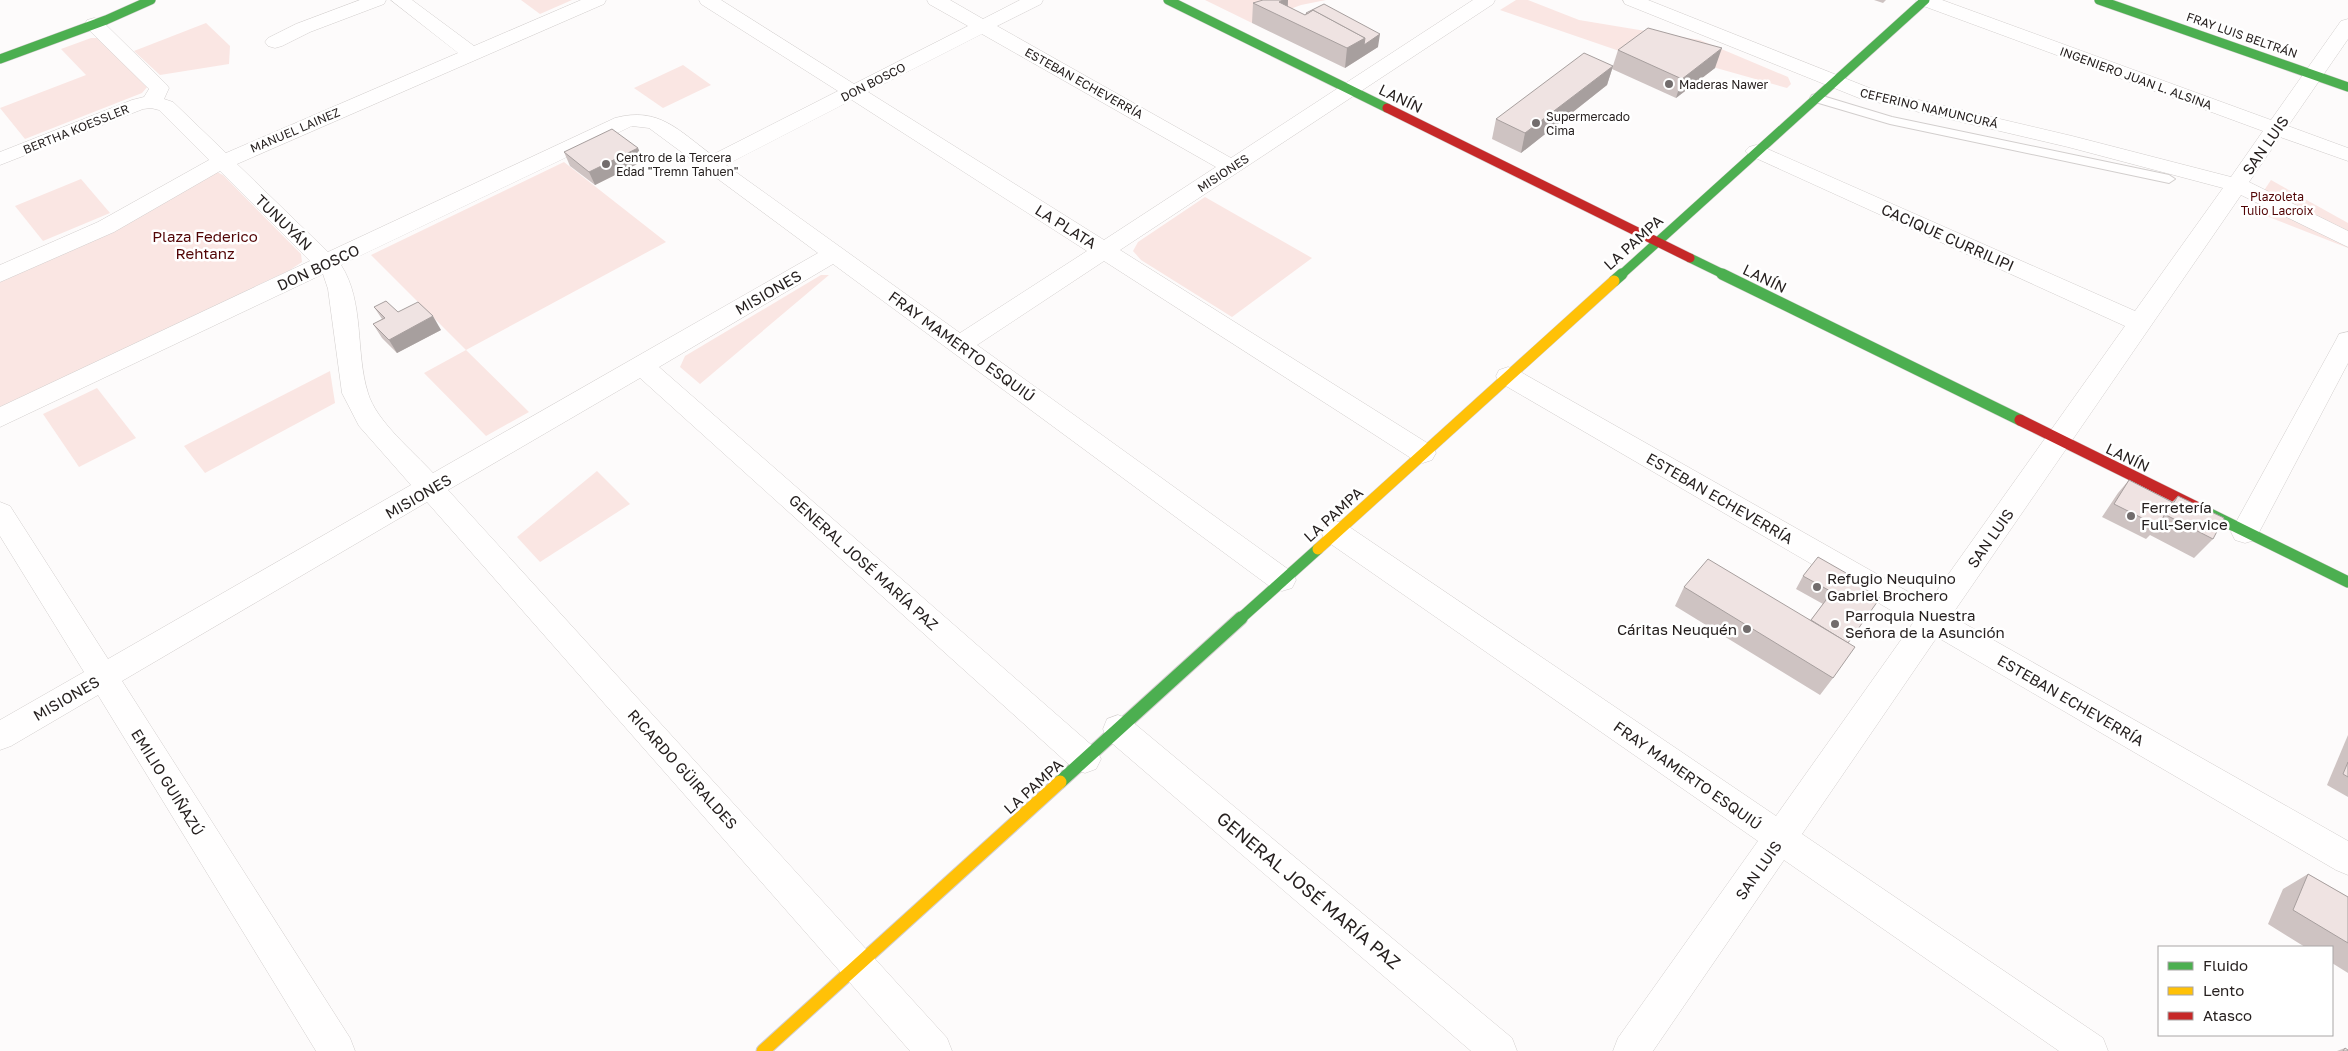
<svg xmlns="http://www.w3.org/2000/svg" width="2348" height="1051" font-family="'Golos Text',sans-serif">
<style>
.green{fill:#fae6e3}
.lines{fill:none;stroke-linecap:round;stroke-linejoin:round}
.lane-casing{stroke:#d2cecd;stroke-width:2}
.street-casing{stroke:#d2cecd;stroke-width:1}
.fast-far2-casing{stroke:#d2cecd;stroke-width:10}
.fast-far1-casing{stroke:#d2cecd;stroke-width:12}
.fast-casing{stroke:#d2cecd;stroke-width:15}
.slow-far1-casing{stroke:#d2cecd;stroke-width:12}
.slow-casing{stroke:#d2cecd;stroke-width:15}
.jam-far1-casing{stroke:#d2cecd;stroke-width:10}
.jam-casing{stroke:#d2cecd;stroke-width:12}
.lane{fill:#fffefe;fill-rule:evenodd}
.street{fill:#fffefe;fill-rule:evenodd}
.fast-far2{stroke:#4caf50;stroke-width:9}
.fast-far1{stroke:#4caf50;stroke-width:11}
.fast{stroke:#4caf50;stroke-width:13}
.slow-far1{stroke:#ffc107;stroke-width:11}
.slow{stroke:#ffc107;stroke-width:13}
.jam-far1{stroke:#c62828;stroke-width:9}
.jam{stroke:#c62828;stroke-width:11}
.wall{fill:#cec3c2}
.shaded-wall{fill:#a79f9e}
.building{fill:#efe3e2;stroke:#a79f9e}
.poi-dot{fill:#726d6d;stroke:#fff;stroke-width:2}
.labels{text-anchor:middle;dominant-baseline:central;stroke-width:5;stroke-linejoin:round;paint-order:stroke}
.far-street-label{font-size:12px;fill:#272120;stroke:#fff}
.far-poi-label{font-size:12px;fill:#272120;stroke:#fff;text-anchor:start}
.far-park-label{font-size:12px;fill:#520506;stroke:#fff}
.street-label{font-size:15px;fill:#272120;stroke:#fff}
.park-label{font-size:15px;fill:#520506;stroke:#fff}
.poi-label{font-size:15px;fill:#272120;stroke:#fff;text-anchor:start}
.near-street-label{font-size:18px;fill:#272120;stroke:#fff}
</style>
<rect width="100%" height="100%" fill="#fdfbfb"/>
<!-- green -->
<g class="green">
<polygon points="521,0 572,0 540,14"/>
<polygon points="1205,0 1326,0 1301,5 1252,23"/>
<polygon points="1516,0 1528,0 1579,20 1700,40 1788,77 1791,84 1787,88 1642,47 1631,55 1500,10"/>
<polygon points="206,23 230,46 229,64 160,75 134,51"/>
<polygon points="91,38 101,38 148,86 142,93 25,139 0,108 86,75 61,49"/>
<polygon points="683,65 711,85 663,108 634,88"/>
<polygon points="564,162 666,242 466,350 529,412 486,436 424,373 466,350 371,255"/>
<polygon points="217,172 223,175 301,254 302,262 290,270 0,408 0,279"/>
<polygon points="81,179 110,213 43,241 15,206"/>
<polygon points="2271,180 2348,223 2348,248 2251,210"/>
<polygon points="1205,197 1312,258 1232,317 1141,260 1133,251 1138,242"/>
<polygon points="821,275 829,275 700,384 680,367 685,356"/>
<polygon points="330,371 335,403 205,473 184,446"/>
<polygon points="97,388 136,438 79,467 43,414"/>
<polygon points="597,471 630,504 540,562 517,537"/>
</g>
<g class="lines">
<!-- lane casing -->
<g class="lane-casing">
<polygon id="lane" points="1816,94 1892,117 2169,175 2175,179 2169,183 1890,124 1812,101 1810,98 1812,95"/>
</g>
<!-- street casing -->
<g class="street-casing">
<g id="street">
<polygon points="360,0 386,0 384,4 310,32 282,46 275,48 268,46 265,42 268,38 296,24"/>
<path d="M391,0H412L474,46L581,0H606L604,4L237,164L328,252L615,118C659,106 679,131 712,155L838,91L701,4L699,0H721L854,84L968,26L929,4L927,0H950L983,19L1020,0H1043L1041,4L997,26L1231,158L1473,0H1495L1493,4L1120,250L1432,446L1436,453L1432,460L1423,463L1414,460L1104,261L977,345L1292,572L1296,580L1292,588L1282,591L1272,588L833,264L659,367L1096,749L1101,759L1096,769L1085,773L1074,769L640,378L448,490L947,1038L952,1051H910L427,502L122,681L350,1038L355,1051H316L98,695L11,746L0,750V720L84,672L0,536V502L10,506L108,659L411,485L359,426L342,393L328,289L323,274L0,427V407L310,261L220,171L114,232L0,282V265L98,222L209,160L159,110L151,108L143,109L0,165V152L132,100L144,97L149,89L87,28L85,24L87,20L94,18L101,20L166,84L169,88L164,99L173,102L226,153L458,53ZM982,34L1216,167L1104,240L868,92ZM852,100L1087,251L960,333L726,165ZM632,126L649,128L818,253L433,473C413,451 376,421 368,393C355,352 365,302 341,265Z"/>
<polygon points="1623,0 1648,0 1872,89 2072,136 2231,177 2263,131 1918,4 1916,0 1942,0 2271,120 2341,21 2348,19 2348,39 2288,126 2348,148 2348,161 2280,137 2249,182 2348,231 2348,247 2241,195 1951,616 2348,841 2348,875 2336,870 1937,637 1802,834 2103,1038 2108,1051 2059,1051 1784,860 1653,1051 1613,1051 1618,1038 1758,841 1325,540 1321,532 1325,524 1335,521 1345,524 1776,816 1913,623 1499,382 1496,376 1499,370 1508,367 1517,370 1928,603 2125,326 1749,155 1745,151 1749,147 1756,145 1763,147 2135,311 2223,188 2068,147 1859,98 1625,4"/>
<polygon points="2348,332 2348,363 2255,540 2245,543 2235,540 2231,532 2235,524 2336,340 2339,334"/>
<polygon points="1118,715 1129,719 1512,1038 1517,1051 1471,1051 1107,739 1103,729 1107,719"/>
</g>
</g>
<!-- fast-far2 casing -->
<g class="fast-far2-casing">
<g id="fast-far2">
<polyline points="1168,0 1387,108"/>
<polyline points="2099,0 2348,87"/>
<polyline points="0,59 106,20 151,0"/>
<polyline points="1690,258 1725,275"/>
<polyline points="1621,275 1925,0"/>
</g>
</g>
<!-- fast-far1 casing -->
<g class="fast-far1-casing">
<g id="fast-far1">
<polyline points="1722,274 2020,420"/>
<polyline points="1614,281 1622,274"/>
<polyline points="2198,508 2348,582"/>
<polyline points="1240,619 1318,549"/>
</g>
</g>
<!-- fast casing -->
<g class="fast-casing">
<polyline id="fast" points="1060,782 1241,618"/>
</g>
<!-- slow-far1 casing -->
<g class="slow-far1-casing">
<polyline id="slow-far1" points="1318,549 1614,281"/>
</g>
<!-- slow casing -->
<g class="slow-casing">
<polyline id="slow" points="763,1051 1060,782"/>
</g>
<!-- jam-far1 casing -->
<g class="jam-far1-casing">
<polyline id="jam-far1" points="1387,108 1690,258"/>
</g>
<!-- jam casing -->
<g class="jam-casing">
<polyline id="jam" points="2020,420 2198,508"/>
</g>
<!-- lane -->
<use href="#lane" class="lane"/>
<!-- street -->
<use href="#street" class="street"/>
<!-- fast-far2 -->
<use href="#fast-far2" class="fast-far2"/>
<!-- fast-far1 -->
<use href="#fast-far1" class="fast-far1"/>
<!-- fast -->
<use href="#fast" class="fast"/>
<!-- slow-far1 -->
<use href="#slow-far1" class="slow-far1"/>
<!-- slow -->
<use href="#slow" class="slow"/>
<!-- jam-far1 -->
<use href="#jam-far1" class="jam-far1"/>
<!-- jam -->
<use href="#jam" class="jam"/>
</g>
<!-- wall -->
<g class="wall">
<polygon points="1288,0 1288,7 1305,15 1306,13 1378,47 1345,68 1252,23 1253,3"/>
<polygon points="1874,0 1886,0 1883,3"/>
<polygon points="1618,50 1715,68 1676,98 1612,69"/>
<polygon points="1613,66 1607,85 1521,153 1492,139 1496,119"/>
<polygon points="638,148 643,161 595,185 570,166 564,152"/>
<polygon points="374,307 398,312 441,330 397,353 382,338 373,324 382,319"/>
<polygon points="2129,480 2172,502 2178,496 2213,539 2194,558 2150,535 2146,539 2102,517 2118,493"/>
<polygon points="1803,576 1844,577 1848,643 1833,678 1820,695 1675,606 1684,587 1811,620 1823,604 1796,589"/>
<polygon points="2348,735 2348,797 2327,785"/>
<polygon points="2308,874 2348,897 2348,973 2332,963 2332,947 2305,947 2268,924 2283,889"/>
<polygon points="2345,1048 2348,1051 2337,1051"/>
</g>
<!-- shaded-wall -->
<g class="shaded-wall">
<polygon points="1283,0 1288,0 1287,16 1279,2"/>
<polygon points="1380,34 1378,47 1345,68 1347,48 1365,38"/>
<polygon points="1722,48 1715,68 1676,98 1682,79"/>
<polygon points="1613,66 1607,85 1521,153 1525,133"/>
<polygon points="638,148 643,161 595,185 589,172"/>
<polygon points="433,316 441,330 397,353 389,340"/>
</g>
<!-- building -->
<g class="building">
<polygon points="1263,0 1283,0 1279,2 1305,15 1313,10 1365,38 1347,48 1253,3"/>
<polygon points="1324,4 1380,34 1364,45 1365,38 1313,10 1307,14 1306,13"/>
<polygon points="1648,28 1722,48 1682,79 1618,50"/>
<polygon points="1584,53 1613,66 1525,133 1496,119"/>
<polygon points="612,129 638,148 589,172 564,152"/>
<polygon points="386,301 398,312 418,302 433,316 389,340 373,324 385,318 374,307"/>
<polygon points="2129,480 2172,502 2158,526 2114,504"/>
<polygon points="2178,496 2224,518 2213,539 2166,515"/>
<polygon points="1818,557 1846,573 1844,577 1880,598 1848,643 1811,620 1832,592 1803,576"/>
<polygon points="1708,559 1855,647 1833,678 1684,587"/>
<polygon points="2348,762 2348,777 2343,774"/>
<polygon points="2308,874 2348,897 2348,943 2293,910"/>
<polygon points="2345,1048 2348,1050 2348,1051 2343,1051"/>
</g>
<!-- markers -->
<g class="poi-dot">
<circle cx="1669" cy="84" r="5"/>
<circle cx="1536" cy="123" r="5"/>
<circle cx="606" cy="164" r="5"/>
<circle cx="2131" cy="516" r="5"/>
<circle cx="1817" cy="587" r="5"/>
<circle cx="1835" cy="624" r="5"/>
<circle cx="1747" cy="629" r="5"/>
</g>
<g class="labels">
<!-- far-street labels -->
<g class="far-street-label">
<text transform="translate(2242 35) rotate(19)">FRAY LUIS BELTRÁN</text>
<text transform="translate(2136 78) rotate(20)">INGENIERO JUAN L. ALSINA</text>
<text transform="translate(873 82) rotate(-27)">DON BOSCO</text>
<text transform="translate(1084 83) rotate(29)">ESTEBAN ECHEVERRÍA</text>
<text transform="translate(1929 108) rotate(13)">CEFERINO NAMUNCURÁ</text>
<text transform="translate(76 129) rotate(-22)">BERTHA KOESSLER</text>
<text transform="translate(295 130) rotate(-23)">MANUEL LAINEZ</text>
<text transform="translate(1223 173) rotate(-33)">MISIONES</text>
</g>
<!-- far-poi labels -->
<g class="far-poi-label">
<text x="1679" y="84">Maderas Nawer</text>
<text x="1546" y="116">Supermercado<tspan x="1546" dy="14">Cima</tspan></text>
<text x="616" y="157">Centro de la Tercera<tspan x="616" dy="14">Edad "Tremn Tahuen"</tspan></text>
</g>
<!-- far-park labels -->
<g class="far-park-label">
<text x="2277" y="196">Plazoleta<tspan x="2277" dy="14">Tulio Lacroix</tspan></text>
</g>
<!-- street labels -->
<g class="street-label">
<text transform="translate(1401 98) rotate(26)">LANÍN</text>
<text transform="translate(2265 145) rotate(-55)">SAN LUIS</text>
<text transform="translate(284 222) rotate(44)">TUNUYÁN</text>
<text transform="translate(1066 226) rotate(32)">LA PLATA</text>
<text transform="translate(1948 237) rotate(24)">CACIQUE CURRILIPI</text>
<text transform="translate(1633 242) rotate(-42)">LA PAMPA</text>
<text transform="translate(318 267) rotate(-25)">DON BOSCO</text>
<text transform="translate(1765 278) rotate(26)">LANÍN</text>
<text transform="translate(768 292) rotate(-30)">MISIONES</text>
<text transform="translate(962 346) rotate(36)">FRAY MAMERTO ESQUIÚ</text>
<text transform="translate(2128 457) rotate(26)">LANÍN</text>
<text transform="translate(418 496) rotate(-30)">MISIONES</text>
<text transform="translate(1720 498) rotate(30)">ESTEBAN ECHEVERRÍA</text>
<text transform="translate(1333 514) rotate(-42)">LA PAMPA</text>
<text transform="translate(1990 538) rotate(-55)">SAN LUIS</text>
<text transform="translate(864 562) rotate(42)">GENERAL JOSÉ MARÍA PAZ</text>
<text transform="translate(66 698) rotate(-30)">MISIONES</text>
<text transform="translate(2071 700) rotate(30)">ESTEBAN ECHEVERRÍA</text>
<text transform="translate(683 769) rotate(48)">RICARDO GÜIRALDES</text>
<text transform="translate(1688 775) rotate(35)">FRAY MAMERTO ESQUIÚ</text>
<text transform="translate(168 782) rotate(58)">EMILIO GUIÑAZÚ</text>
<text transform="translate(1033 786) rotate(-42)">LA PAMPA</text>
<text transform="translate(1758 870) rotate(-55)">SAN LUIS</text>
</g>
<!-- park labels -->
<g class="park-label">
<text x="205" y="236">Plaza Federico<tspan x="205" dy="17">Rehtanz</tspan></text>
</g>
<!-- poi labels -->
<g class="poi-label">
<text x="2141" y="507">Ferretería<tspan x="2141" dy="17">Full-Service</tspan></text>
<text x="1827" y="578">Refugio Neuquino<tspan x="1827" dy="17">Gabriel Brochero</tspan></text>
<text x="1845" y="615">Parroquia Nuestra<tspan x="1845" dy="17">Señora de la Asunción</tspan></text>
<text x="1737" y="629" text-anchor="end">Cáritas Neuquén</text>
</g>
<!-- near-street labels -->
<g class="near-street-label">
<text transform="translate(1309 890) rotate(40)">GENERAL JOSÉ MARÍA PAZ</text>
</g>
</g>
<!-- legend -->
<rect x="2158" y="946" width="175" height="90" fill="#ffffff" stroke="#a9a6a6"/>
<rect x="2168" y="962" width="25" height="8" fill="#4caf50" stroke="#a9a6a6"/>
<text x="2203" y="971" font-size="15" fill="#272120">Fluido</text>
<rect x="2168" y="987" width="25" height="8" fill="#ffc107" stroke="#a9a6a6"/>
<text x="2203" y="996" font-size="15" fill="#272120">Lento</text>
<rect x="2168" y="1012" width="25" height="8" fill="#c62828" stroke="#a9a6a6"/>
<text x="2203" y="1021" font-size="15" fill="#272120">Atasco</text>
</svg>
